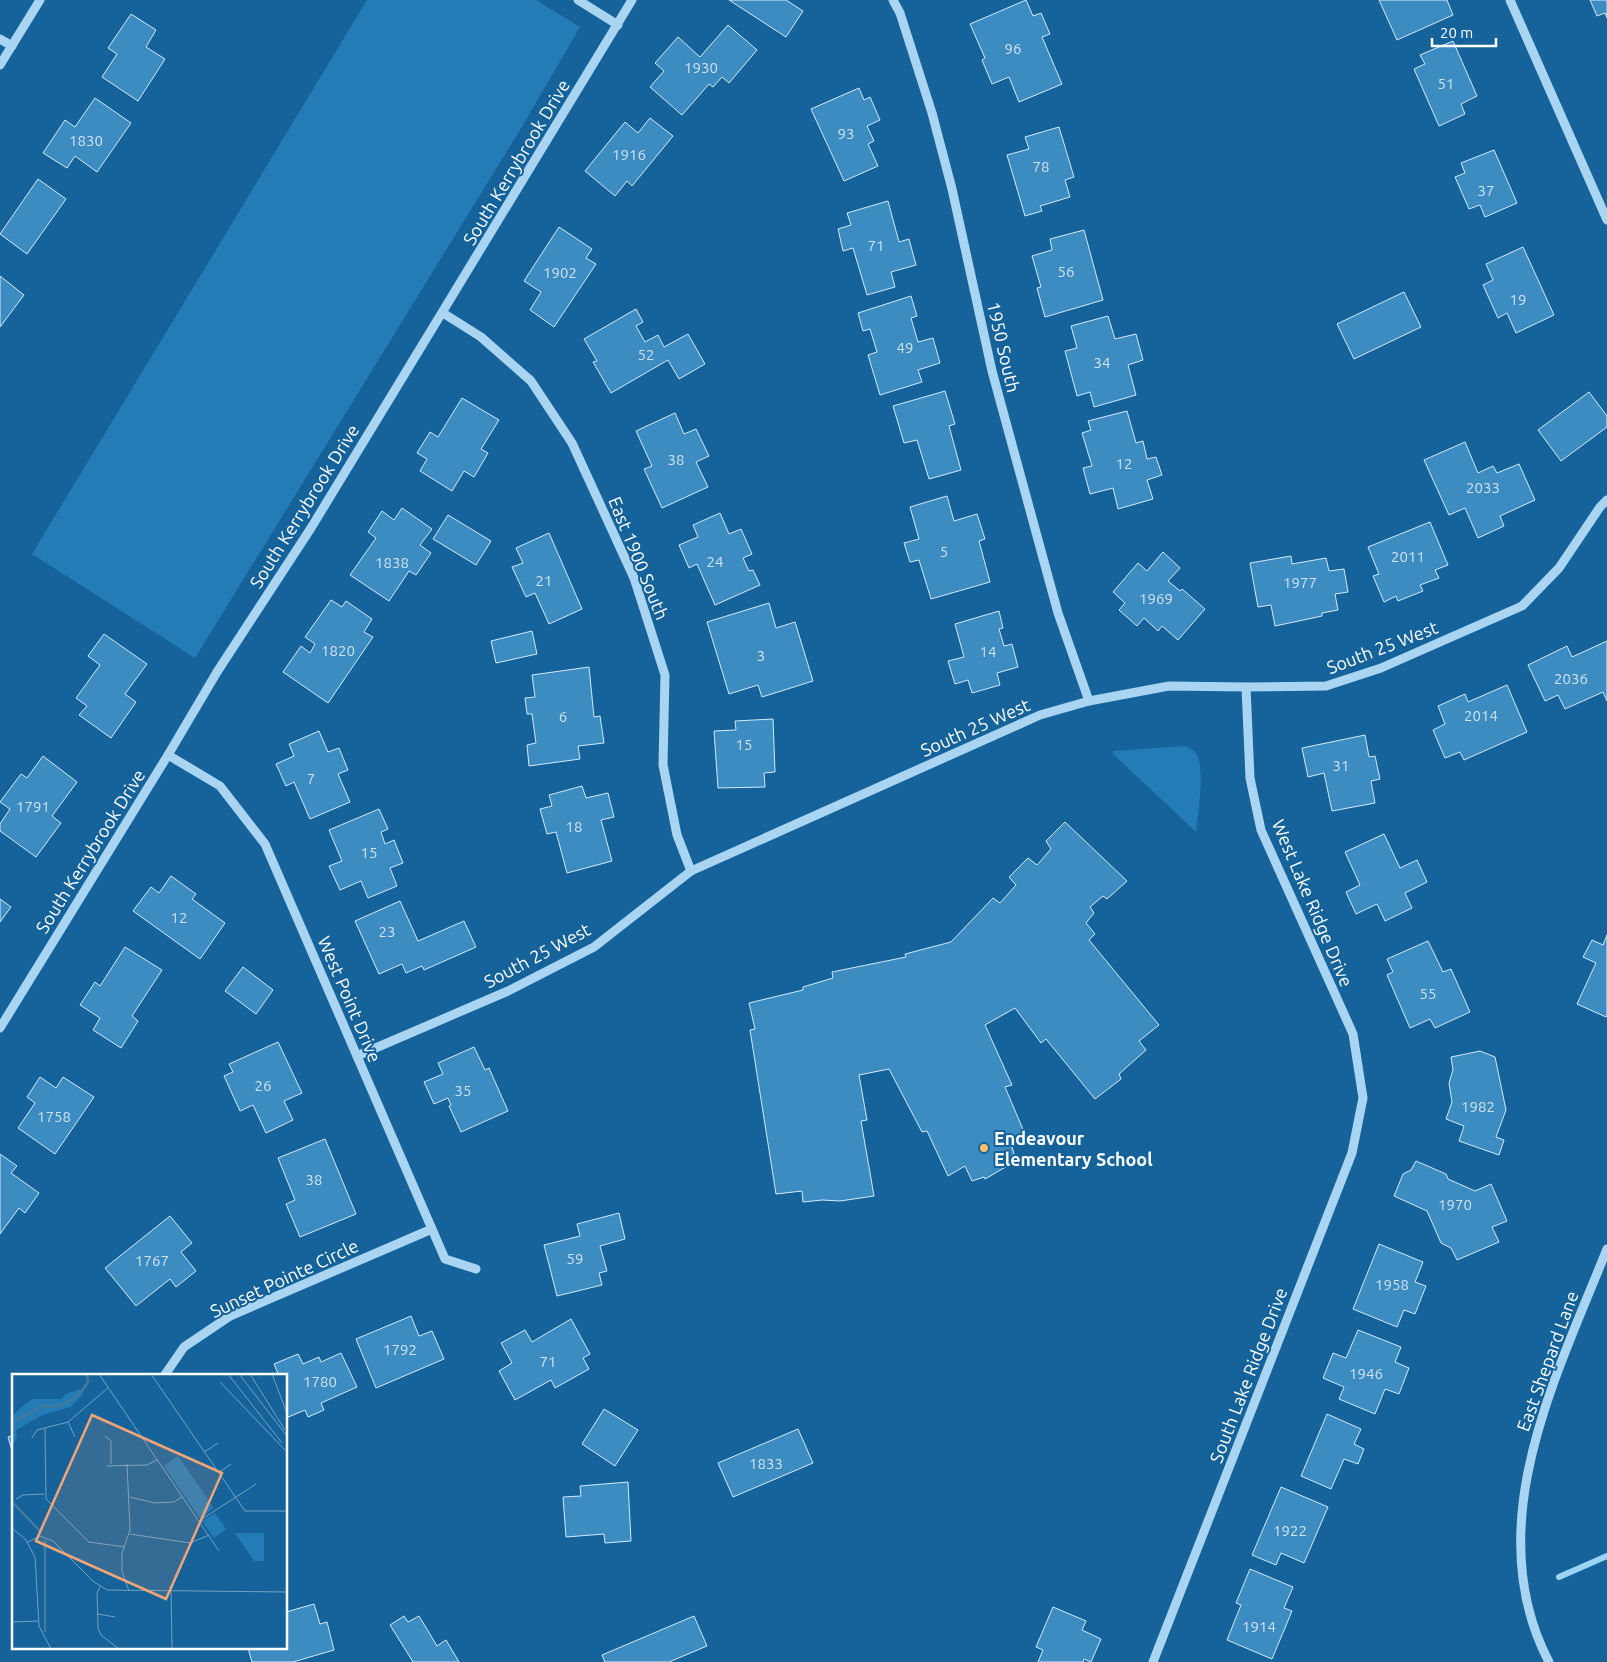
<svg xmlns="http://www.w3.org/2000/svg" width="1607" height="1662" font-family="Ubuntu,sans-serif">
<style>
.green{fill:#247cb6}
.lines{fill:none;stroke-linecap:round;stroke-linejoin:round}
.stream{stroke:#9bd3f5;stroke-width:6}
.building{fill:#3d8cc1;stroke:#d1ebfd}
.minor{stroke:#a9d5f2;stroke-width:9}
.poi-dot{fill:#ffbe6b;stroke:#15639a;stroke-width:2}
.labels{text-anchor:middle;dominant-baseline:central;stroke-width:4;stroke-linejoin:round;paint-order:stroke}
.number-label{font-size:15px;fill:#cee2f0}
.street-label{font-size:18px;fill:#fff;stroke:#15639a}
.poi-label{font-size:18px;font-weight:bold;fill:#fff;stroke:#15639a;text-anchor:start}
.inset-river{fill:none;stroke:#437aa0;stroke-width:2.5}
.inset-road{fill:none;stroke:#73a1c2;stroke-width:1}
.view{fill:#f2a479;fill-opacity:0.15;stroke:#f2a479;stroke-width:2.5}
.inset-edge{fill:none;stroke:#fff;stroke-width:2.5}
</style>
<rect width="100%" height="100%" fill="#15639a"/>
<!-- green -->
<g class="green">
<polygon points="367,0 536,0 580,27 523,125 195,658 32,554"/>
<path d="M1185,746C1188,747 1193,750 1195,752C1206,765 1198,814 1196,832L1113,754V751Z"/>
</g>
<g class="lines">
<!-- stream -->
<polyline class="stream" points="1559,1577 1607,1556"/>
</g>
<!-- building -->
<g class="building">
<polygon points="729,0 786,0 803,11 786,37"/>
<polygon points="1026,0 1033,16 1041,13 1050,34 1042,37 1062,84 1019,102 1009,77 992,84 982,60 985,58 970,24"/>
<polygon points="1379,0 1447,0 1453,15 1397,40"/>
<polygon points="1590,0 1607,0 1607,18 1605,13 1597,16"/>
<polygon points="131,14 156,30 146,47 165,59 138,101 102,77 117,54 108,48"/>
<polygon points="728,25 757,50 729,83 722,77 713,87 709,84 682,115 650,87 664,71 655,63 678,37 700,57"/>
<polygon points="1453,41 1477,96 1461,104 1465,114 1439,126 1414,69 1425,64 1420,55"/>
<polygon points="859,88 864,100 870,97 880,120 867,126 874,141 868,144 878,166 844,181 811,109"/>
<polygon points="95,98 131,123 97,172 75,156 67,168 43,153 65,120 75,127"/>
<polygon points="650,118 673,136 632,186 627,181 615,196 585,171 625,122 638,133"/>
<polygon points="1059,127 1074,177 1065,180 1070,197 1040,206 1042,211 1025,216 1007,155 1029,149 1025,137"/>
<polygon points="1494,150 1517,203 1485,217 1480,205 1469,209 1455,177 1465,173 1461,163"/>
<polygon points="38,179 66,199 27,254 0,234"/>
<polygon points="888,201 899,242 909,239 916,265 891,272 895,287 867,295 853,248 843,251 838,229 851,225 847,213"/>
<polygon points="559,227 592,249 586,258 596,264 554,327 530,310 541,292 524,281"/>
<polygon points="1084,230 1103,300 1045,317 1037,288 1041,287 1032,256 1052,250 1050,239"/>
<polygon points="1523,247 1554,315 1516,333 1507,313 1498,318 1483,285 1493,280 1486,264"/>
<polygon points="0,276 24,295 0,327"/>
<polygon points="1404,292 1421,327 1354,359 1337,324"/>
<polygon points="911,296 917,316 911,318 918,342 933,338 940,363 918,370 922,382 880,395 868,355 877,352 870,329 863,331 858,313"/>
<polygon points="636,309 643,322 636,326 645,342 658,335 664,347 688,334 705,364 679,379 668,360 611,393 593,362 597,361 584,339"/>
<polygon points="1108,316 1115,339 1136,334 1143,360 1128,365 1136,395 1094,407 1090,392 1077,396 1065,351 1077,348 1071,326"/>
<polygon points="945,391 955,424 949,426 961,470 929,479 917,440 904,443 893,406"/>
<polygon points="1589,392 1607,416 1607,427 1561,461 1538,430"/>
<polygon points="462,398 499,420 481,449 488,453 474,477 464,471 452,491 420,471 427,459 417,453 430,432 438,437"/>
<polygon points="1127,411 1136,443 1143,441 1147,459 1156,457 1162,475 1147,480 1153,499 1118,509 1113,488 1090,494 1083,468 1092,466 1082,433 1091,430 1088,421"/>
<polygon points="675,413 684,434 696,429 709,456 696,462 708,487 662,508 644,469 652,466 636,431"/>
<polygon points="1465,442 1478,473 1493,466 1497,473 1519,464 1535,500 1500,516 1504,526 1478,538 1465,508 1449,515 1424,460"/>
<polygon points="947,496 954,521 977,514 985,539 979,541 990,582 931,599 919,560 910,562 904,543 919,539 910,507"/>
<polygon points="402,508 432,529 420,545 431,553 416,575 409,571 389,601 350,575 376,538 368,532 382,511 394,520"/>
<polygon points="720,513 729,534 741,529 752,554 743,558 749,571 753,570 760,585 715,605 697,564 689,568 679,545 698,537 693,525"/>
<polygon points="448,515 491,541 476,565 433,539"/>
<polygon points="1430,522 1448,565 1435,570 1439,578 1420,585 1423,591 1398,601 1396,596 1384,602 1373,576 1379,574 1368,547"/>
<polygon points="549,533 582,609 549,624 535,593 526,597 512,567 523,563 516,548"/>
<polygon points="1163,552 1180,568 1168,581 1180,591 1182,589 1205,609 1178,640 1162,626 1158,631 1144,618 1137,626 1119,610 1125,603 1113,592 1138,563 1147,571"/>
<polygon points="1291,556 1292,564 1326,558 1329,571 1344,569 1348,592 1335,594 1338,610 1322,613 1322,616 1275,626 1271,605 1258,607 1250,563"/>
<polygon points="331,600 342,607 346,601 372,619 364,632 373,637 328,703 283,672 301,646 310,653 315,644 305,637"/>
<polygon points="769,603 776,628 795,622 813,681 762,697 758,685 729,694 707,622"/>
<polygon points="999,611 1003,628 999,629 1004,646 1012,644 1018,667 997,673 1000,685 972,693 968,680 955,684 948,661 964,657 955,624"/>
<polygon points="532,631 537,654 496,663 491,641"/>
<polygon points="104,634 147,664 125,694 136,702 111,738 79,715 87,706 76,698 100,665 88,656"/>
<polygon points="1607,641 1607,701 1603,692 1565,709 1558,695 1545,701 1528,665 1567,646 1572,657"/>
<polygon points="589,667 594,717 600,716 604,743 578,746 580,759 529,766 527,745 536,743 532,714 527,714 525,698 535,697 532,675"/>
<polygon points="1507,685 1527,732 1464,760 1460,752 1445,758 1433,730 1445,724 1438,706 1465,694 1468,702"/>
<polygon points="773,719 775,772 764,773 765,787 718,788 714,731 736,730 735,721"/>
<polygon points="319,731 328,752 339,748 348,770 338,774 350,802 310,819 294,782 286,786 276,764 294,756 289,744"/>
<polygon points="1365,735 1369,757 1375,756 1380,779 1371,781 1375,803 1332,811 1324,773 1308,777 1302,748"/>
<polygon points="43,756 77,782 52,816 61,823 36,857 0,831 0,824 10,809 0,802 21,774 27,778"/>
<polygon points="582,786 586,798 608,793 614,817 601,820 612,861 567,873 556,832 547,834 540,809 552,806 549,795"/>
<polygon points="379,809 388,829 381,832 385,844 394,840 403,863 390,868 397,886 368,898 361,881 340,890 329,866 342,861 329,830"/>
<polygon points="1065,822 1127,881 1107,899 1103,896 1090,907 1094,913 1086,923 1095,934 1089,940 1159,1025 1139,1041 1146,1050 1119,1074 1121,1079 1095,1099 1046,1039 1041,1043 1015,1008 985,1025 1012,1085 1005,1087 1027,1139 1012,1147 1016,1161 985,1179 984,1177 972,1181 965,1166 948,1176 927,1131 922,1132 889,1069 859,1075 867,1120 861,1121 874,1196 840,1201 822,1200 803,1202 802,1191 776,1194 750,1030 755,1029 749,1003 803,990 803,987 833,978 832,972 906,957 905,954 951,942 993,898 1000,903 1016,885 1009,877 1028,858 1037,865 1051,849 1046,841"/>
<polygon points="1384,834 1400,868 1417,860 1427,882 1405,893 1412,908 1385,921 1377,904 1356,914 1346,892 1360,885 1345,852"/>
<polygon points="171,876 196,894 192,899 225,923 200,959 133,911 151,887 159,893"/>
<polygon points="0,899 11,907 0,922"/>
<polygon points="400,901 418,941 464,921 476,947 424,970 422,966 406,973 402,964 379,974 355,921"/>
<polygon points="1607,935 1607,1015 1606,1017 1577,1004 1596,963 1583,957 1592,940 1603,945"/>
<polygon points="1428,941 1443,972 1451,969 1470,1012 1435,1028 1430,1019 1410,1028 1387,975 1393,972 1387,959"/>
<polygon points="125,947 162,970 132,1016 138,1021 121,1048 93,1030 100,1018 80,1005 95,982 100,986"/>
<polygon points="243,967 273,990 256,1014 225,991"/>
<polygon points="278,1042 302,1093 284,1101 293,1120 266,1133 253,1105 240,1111 224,1076 233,1072 229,1064"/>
<polygon points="474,1047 485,1070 489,1068 508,1111 461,1132 449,1106 451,1105 448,1098 434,1104 424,1082 443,1074 438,1063"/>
<polygon points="1480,1051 1495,1057 1506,1110 1496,1137 1504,1140 1499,1155 1459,1141 1464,1126 1446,1119 1452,1102 1449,1083 1453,1070 1451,1057"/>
<polygon points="40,1077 56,1088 63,1077 94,1097 55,1154 18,1128 35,1103 27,1097"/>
<polygon points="325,1139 356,1214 300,1237 286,1204 295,1200 278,1158"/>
<polygon points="0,1154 17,1166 11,1173 39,1193 25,1213 19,1208 0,1234"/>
<polygon points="1416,1161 1446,1174 1448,1179 1475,1191 1491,1184 1507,1221 1492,1227 1499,1242 1457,1260 1451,1248 1441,1243 1427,1211 1394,1196 1403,1174 1411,1170"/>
<polygon points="619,1213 625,1239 600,1246 607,1271 599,1273 602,1285 557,1296 544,1245 580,1236 577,1224"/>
<polygon points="170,1216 192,1243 181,1252 196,1271 176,1287 170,1279 136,1306 105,1268"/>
<polygon points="1379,1244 1423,1262 1415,1282 1426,1286 1415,1314 1404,1310 1397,1327 1353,1309"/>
<polygon points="411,1316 419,1336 432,1331 444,1359 376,1388 356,1339"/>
<polygon points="571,1319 590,1354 583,1358 589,1369 555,1388 551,1380 515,1400 499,1371 512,1363 501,1343 525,1330 532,1342"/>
<polygon points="1358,1330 1401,1347 1395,1362 1409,1368 1399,1394 1385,1389 1375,1414 1339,1399 1344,1387 1323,1378 1333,1353 1346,1358"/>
<polygon points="341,1353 357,1387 321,1403 324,1410 308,1417 305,1410 286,1418 286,1376 279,1376 274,1364 298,1354 303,1364 319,1357 321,1362"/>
<polygon points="604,1409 638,1430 615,1466 582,1444"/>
<polygon points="1327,1414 1361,1429 1354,1444 1364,1449 1358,1464 1344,1459 1331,1489 1301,1476"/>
<polygon points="798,1429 813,1463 733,1497 718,1463"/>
<polygon points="14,1435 14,1457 8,1437"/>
<polygon points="628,1482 631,1541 605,1543 604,1534 566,1537 563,1497 581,1496 580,1486"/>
<polygon points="1281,1487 1328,1507 1304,1563 1281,1553 1276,1565 1252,1555"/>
<polygon points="1250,1569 1293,1587 1284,1608 1292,1611 1272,1659 1227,1640 1241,1605 1236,1603"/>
<polygon points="314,1604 320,1624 327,1622 334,1650 293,1662 252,1662 248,1648 286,1648 286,1612"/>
<polygon points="1053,1607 1086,1621 1082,1630 1101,1639 1091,1662 1084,1659 1083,1662 1038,1662 1043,1650 1036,1647"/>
<polygon points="404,1616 408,1622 419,1616 437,1646 446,1640 459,1662 413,1662 390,1625"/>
<polygon points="694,1616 707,1646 669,1662 605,1662 602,1655"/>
</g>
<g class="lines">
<!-- minor -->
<g class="minor">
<polyline points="578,0 618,25"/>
<polyline points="893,0 900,13 932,113 952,189 992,371 1058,613 1089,701"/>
<polyline points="1510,0 1607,220"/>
<polyline points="0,39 12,46"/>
<polyline points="0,65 40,0"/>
<polyline points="443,313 481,337 531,381 572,443 634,578 665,675 663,765 677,835 691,871"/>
<polyline points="168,755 220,786 265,844 445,1259 476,1269"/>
<polyline points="0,1028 168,755 217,672 311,528 632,0"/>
<polyline points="357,1056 508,991 594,947 691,871 1040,715 1089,701 1169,686 1246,687 1326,686 1381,668 1522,606 1559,568 1600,507 1607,500"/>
<polyline points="164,1376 184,1347 230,1316 432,1229"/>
<polyline points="1153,1662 1352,1153 1363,1098 1353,1034 1261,830 1250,778 1246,687"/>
<path d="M1549,1662C1478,1527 1556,1377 1607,1249"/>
</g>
</g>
<!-- markers -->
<circle class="poi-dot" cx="984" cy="1148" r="5"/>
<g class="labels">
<!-- number labels -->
<g class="number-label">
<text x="1013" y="48">96</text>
<text x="701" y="67">1930</text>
<text x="1446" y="83">51</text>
<text x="846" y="133">93</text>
<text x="86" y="140">1830</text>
<text x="629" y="154">1916</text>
<text x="1041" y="166">78</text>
<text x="1486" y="190">37</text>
<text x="876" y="245">71</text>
<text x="1066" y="271">56</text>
<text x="560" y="272">1902</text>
<text x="1518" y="299">19</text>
<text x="905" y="347">49</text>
<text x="646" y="354">52</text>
<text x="1102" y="362">34</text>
<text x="676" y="459">38</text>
<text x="1124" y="463">12</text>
<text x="1483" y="487">2033</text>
<text x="944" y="551">5</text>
<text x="1408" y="556">2011</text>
<text x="715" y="561">24</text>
<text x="392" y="562">1838</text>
<text x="544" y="580">21</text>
<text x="1300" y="582">1977</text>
<text x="1156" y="598">1969</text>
<text x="338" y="650">1820</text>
<text x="988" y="651">14</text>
<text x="761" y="655">3</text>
<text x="1571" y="678">2036</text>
<text x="1481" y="715">2014</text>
<text x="563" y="716">6</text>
<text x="744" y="744">15</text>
<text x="1341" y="765">31</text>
<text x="311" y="778">7</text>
<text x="33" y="806">1791</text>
<text x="574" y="826">18</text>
<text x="369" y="852">15</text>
<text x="179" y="917">12</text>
<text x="387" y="931">23</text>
<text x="1428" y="993">55</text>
<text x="263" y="1085">26</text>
<text x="463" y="1090">35</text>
<text x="1478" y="1106">1982</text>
<text x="54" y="1116">1758</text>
<text x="314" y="1179">38</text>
<text x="1455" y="1204">1970</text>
<text x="575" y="1258">59</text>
<text x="152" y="1260">1767</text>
<text x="1392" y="1284">1958</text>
<text x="400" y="1349">1792</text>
<text x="548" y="1361">71</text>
<text x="1366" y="1373">1946</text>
<text x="320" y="1381">1780</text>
<text x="766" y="1463">1833</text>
<text x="1290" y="1530">1922</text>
<text x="1259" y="1626">1914</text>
</g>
<!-- street labels -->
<g class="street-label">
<text transform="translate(516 162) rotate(-59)">South Kerrybrook Drive</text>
<text transform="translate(1004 347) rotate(77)">1950 South</text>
<text transform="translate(304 506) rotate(-58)">South Kerrybrook Drive</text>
<text transform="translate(639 558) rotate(68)">East 1900 South</text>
<text transform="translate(1382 647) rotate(-21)">South 25 West</text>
<text transform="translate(975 727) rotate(-24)">South 25 West</text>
<text transform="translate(90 851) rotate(-58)">South Kerrybrook Drive</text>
<text transform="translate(1313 903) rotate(67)">West Lake Ridge Drive</text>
<text transform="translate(537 955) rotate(-28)">South 25 West</text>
<text transform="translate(350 999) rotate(67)">West Point Drive</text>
<text transform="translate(284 1278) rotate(-25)">Sunset Pointe Circle</text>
<text transform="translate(1547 1361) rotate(-70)">East Shepard Lane</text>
<text transform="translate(1248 1375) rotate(-69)">South Lake Ridge Drive</text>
</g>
<!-- poi labels -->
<g class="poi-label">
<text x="994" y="1138">Endeavour<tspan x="994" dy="21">Elementary School</tspan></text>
</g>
</g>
<!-- overview -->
<g transform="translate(12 1374)">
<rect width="275" height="275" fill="#15639a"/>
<path d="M68,15L71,20L59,33L30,41L4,56L5,64L0,72V42L13,30L21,25H49L54,20ZM166,82L202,134L188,144L152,92ZM203,139L214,155L202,164L190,147ZM223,159H252V187H242Z" fill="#247cb6"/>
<path class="inset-river" d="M0,53L2,48L29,32H47L57,27L70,17L76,8L75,0M0,128L28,157M33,166V258"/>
<path class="inset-road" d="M87,0L207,177M139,0L233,137H275M216,0L270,69M227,0L275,62M238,0L273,56M260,0L275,39M208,8L275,78M56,48L63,63M33,54L34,125L77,168L113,173M93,62L99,67V90M20,64L25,56L56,48L96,14M192,78L206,69M115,90L118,156L110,179V197L117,217M94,92L135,91L145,86M206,99L219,90M118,123L143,129L162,128L170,123M4,125L11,121L32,120M187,147L244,110M0,154L14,166L23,183L27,252L39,275M118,160L178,169L197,161M16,168L28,162L41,167L82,208L95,216L275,218M88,213L85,219L86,254L89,261L107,275M159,217L160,275M86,240L103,243M0,248L26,247"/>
<path class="view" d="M80,41L210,99L154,225L24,167Z"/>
<rect width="275" height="275" class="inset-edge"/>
</g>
<!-- scale -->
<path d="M1432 38v8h64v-8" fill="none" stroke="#ffffff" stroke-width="2.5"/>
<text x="1440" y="38" font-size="15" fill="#ffffff" stroke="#15639a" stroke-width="4" paint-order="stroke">20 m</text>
</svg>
